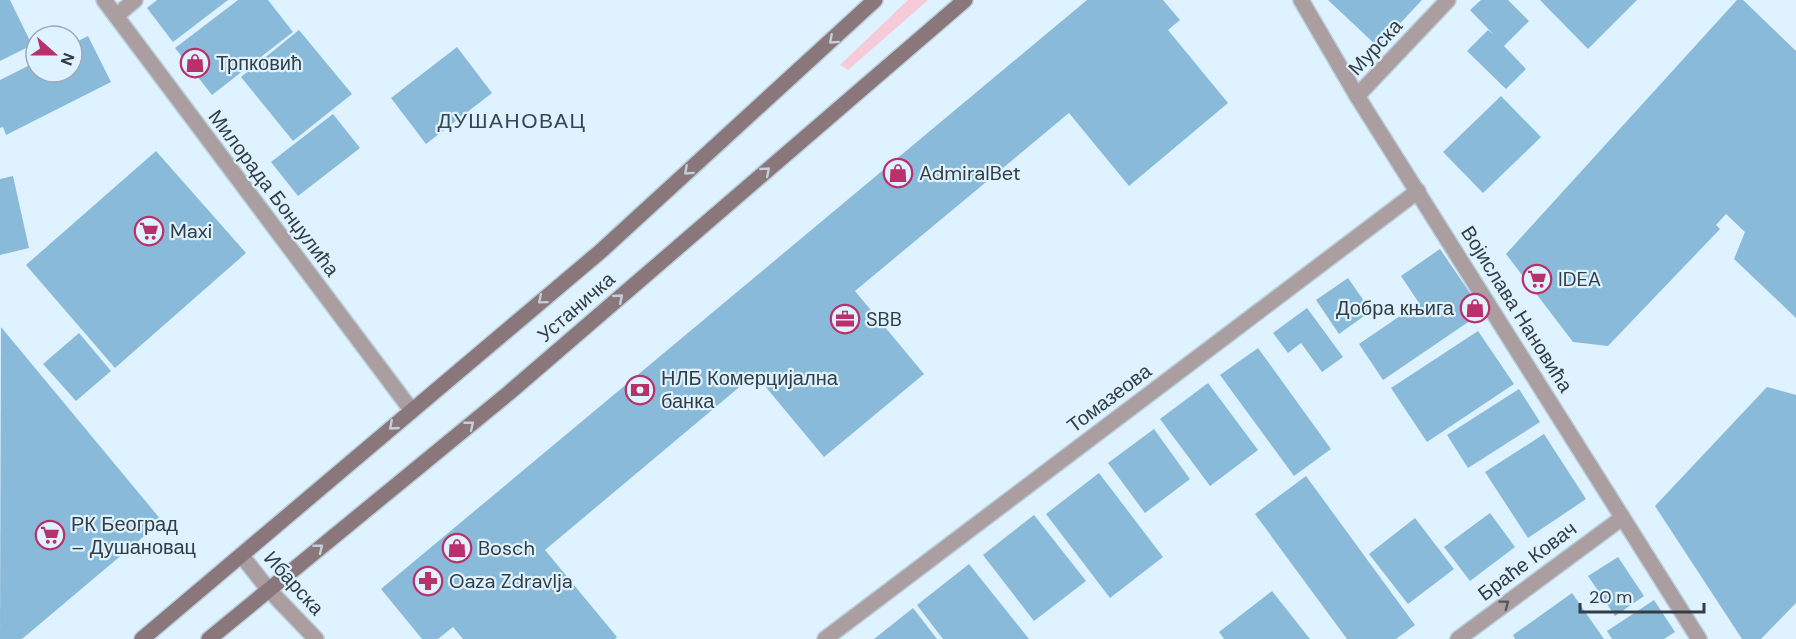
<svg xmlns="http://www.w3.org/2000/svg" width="1796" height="639" font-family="'DM Sans',sans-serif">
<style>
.green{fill:#f6cad6}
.building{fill:#89bada}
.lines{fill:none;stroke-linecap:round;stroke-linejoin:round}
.minor-casing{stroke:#bcceda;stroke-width:18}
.secondary-casing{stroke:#bcceda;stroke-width:18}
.minor{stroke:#ab9ea1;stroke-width:15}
.secondary{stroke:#8a777c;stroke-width:15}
.oneway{stroke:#c5cdd8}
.oneway2{stroke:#575a60}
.labels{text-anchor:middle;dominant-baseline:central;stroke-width:4.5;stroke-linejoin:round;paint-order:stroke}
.street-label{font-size:20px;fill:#333d44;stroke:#def2ff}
.poi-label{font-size:20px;fill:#333d44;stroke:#def2ff;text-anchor:start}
.neighbourhood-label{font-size:21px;letter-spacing:1.5px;fill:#334856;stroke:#def2ff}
</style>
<rect width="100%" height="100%" fill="#def2ff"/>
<!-- green -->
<polygon class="green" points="908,0 928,0 848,70 840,65"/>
<!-- building -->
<g class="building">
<polygon points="0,0 10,0 32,45 0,61"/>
<polygon points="157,0 228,0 173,42 147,8"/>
<polygon points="238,0 268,0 293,32 212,95 175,48"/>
<polygon points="1087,0 1163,0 1180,20 1168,30 1228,103 1129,186 1069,113 855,291 924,374 824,457 755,374 545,550 617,637 615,639 463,639 453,627 438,639 422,639 381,589"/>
<polygon points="1328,0 1422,0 1378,47"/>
<polygon points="1481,0 1508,0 1529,21 1504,46 1526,69 1506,89 1467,51 1488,30 1494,35 1470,10"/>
<polygon points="1540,0 1637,0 1588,49"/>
<polygon points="1737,0 1743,0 1796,51 1796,318 1734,259 1745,232 1726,214 1716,225 1720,229 1608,346 1573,342 1506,254"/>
<polygon points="299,30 352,94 293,141 241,77"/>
<polygon points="88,36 111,82 6,135 3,127 0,128 0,80 36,62 36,72 72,72 72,44"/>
<polygon points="457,47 492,93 426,144 391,98"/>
<polygon points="1501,96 1541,137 1483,193 1443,152"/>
<polygon points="333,114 360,148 298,196 271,162"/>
<polygon points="156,151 246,253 115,368 26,265"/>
<polygon points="13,176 29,248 0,255 0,179"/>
<polygon points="1440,249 1483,312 1383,380 1359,344 1419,303 1401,276"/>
<polygon points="1348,278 1371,311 1339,334 1316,300"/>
<polygon points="1307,308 1343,357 1322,372 1301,343 1288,353 1273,333"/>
<polygon points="1,327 162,521 22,639 0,639"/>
<polygon points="1478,331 1514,384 1427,442 1391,388"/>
<polygon points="79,333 111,371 76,401 43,364"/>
<polygon points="1258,348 1331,449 1294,476 1220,375"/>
<polygon points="1208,383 1258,450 1210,486 1160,419"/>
<polygon points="1767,387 1796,395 1796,603 1761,639 1742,639 1655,506"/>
<polygon points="1519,389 1540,422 1468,468 1447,435"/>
<polygon points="1154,429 1190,479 1145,513 1108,463"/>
<polygon points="1544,434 1586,499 1528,538 1485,472"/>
<polygon points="1099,473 1163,557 1110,598 1046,514"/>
<polygon points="1306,476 1415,625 1396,639 1347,639 1255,514"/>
<polygon points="1490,513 1515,547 1470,581 1444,547"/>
<polygon points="1034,515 1086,581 1034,621 983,555"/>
<polygon points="1415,518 1454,569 1408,604 1369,554"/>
<polygon points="1618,557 1644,596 1615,616 1588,576"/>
<polygon points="969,564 1029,639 943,639 917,605"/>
<polygon points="1272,591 1310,639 1224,639 1219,632"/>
<polygon points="1572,593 1604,639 1515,639 1513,635"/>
<polygon points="1654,600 1675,632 1664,639 1612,639 1607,631"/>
<polygon points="913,608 937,639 874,639"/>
</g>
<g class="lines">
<!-- minor casing -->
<g class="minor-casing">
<g id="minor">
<polyline points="104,0 412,411"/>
<polyline points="1301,0 1357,96 1699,639"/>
<polyline points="116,16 135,0"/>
<polyline points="1357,96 1448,0"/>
<polyline points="242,556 268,589 316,639"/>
<polyline points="825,639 1418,191"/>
<polyline points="1458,639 1622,518"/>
</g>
</g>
<!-- secondary casing -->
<g class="secondary-casing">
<g id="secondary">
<polyline points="142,639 601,251 875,0"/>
<polyline points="209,639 510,392 965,0"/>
</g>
</g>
<!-- minor -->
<use href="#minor" class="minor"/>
<!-- secondary -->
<use href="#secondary" class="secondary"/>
</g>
<!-- one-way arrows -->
<defs><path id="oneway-chevron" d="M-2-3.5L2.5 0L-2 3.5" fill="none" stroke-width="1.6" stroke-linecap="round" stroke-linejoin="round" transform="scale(1.5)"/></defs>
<g class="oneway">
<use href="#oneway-chevron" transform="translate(833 40) rotate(138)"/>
<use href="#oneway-chevron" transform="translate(688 171) rotate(138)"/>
<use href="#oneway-chevron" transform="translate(766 171) rotate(-41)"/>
<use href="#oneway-chevron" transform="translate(619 298) rotate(-41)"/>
<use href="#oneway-chevron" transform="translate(542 300) rotate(140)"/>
<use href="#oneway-chevron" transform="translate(470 425) rotate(-39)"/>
<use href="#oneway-chevron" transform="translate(393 426) rotate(139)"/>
<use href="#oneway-chevron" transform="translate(319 548) rotate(-39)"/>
</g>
<use class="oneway2" href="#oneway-chevron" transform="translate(1505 604) rotate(-37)"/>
<!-- icons -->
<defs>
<g id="shop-ring" transform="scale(1.5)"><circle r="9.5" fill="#def2ff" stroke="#ba306a" stroke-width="1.5"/><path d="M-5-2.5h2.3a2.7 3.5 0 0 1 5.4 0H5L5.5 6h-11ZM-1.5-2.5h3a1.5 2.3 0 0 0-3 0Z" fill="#ba306a"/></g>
<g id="supermarket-ring" transform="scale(1.5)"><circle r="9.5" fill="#def2ff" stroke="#ba306a" stroke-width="1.5"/><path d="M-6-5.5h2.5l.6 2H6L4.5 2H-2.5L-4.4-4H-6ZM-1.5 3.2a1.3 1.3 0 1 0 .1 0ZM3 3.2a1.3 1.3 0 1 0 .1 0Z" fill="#ba306a"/></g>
<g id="office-ring" transform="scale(1.5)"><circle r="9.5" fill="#def2ff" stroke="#ba306a" stroke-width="1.5"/><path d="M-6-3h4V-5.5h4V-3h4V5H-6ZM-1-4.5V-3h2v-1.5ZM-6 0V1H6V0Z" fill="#ba306a"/></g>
<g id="bank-ring" transform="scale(1.5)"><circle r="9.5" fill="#def2ff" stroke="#ba306a" stroke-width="1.5"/><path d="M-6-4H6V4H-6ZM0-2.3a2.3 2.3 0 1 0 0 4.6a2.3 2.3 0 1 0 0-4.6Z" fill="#ba306a"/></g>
<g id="pharmacy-ring" transform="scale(1.5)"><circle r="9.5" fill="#def2ff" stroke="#ba306a" stroke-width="1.5"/><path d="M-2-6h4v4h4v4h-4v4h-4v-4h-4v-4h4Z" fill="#ba306a"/></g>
</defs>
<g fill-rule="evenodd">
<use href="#shop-ring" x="195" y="63"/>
<use href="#shop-ring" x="898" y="173"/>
<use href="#supermarket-ring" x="149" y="231"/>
<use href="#supermarket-ring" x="1537" y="279"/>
<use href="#shop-ring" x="1475" y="308"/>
<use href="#office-ring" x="845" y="319"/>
<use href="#bank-ring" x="640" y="390"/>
<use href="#supermarket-ring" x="50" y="535"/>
<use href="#shop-ring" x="457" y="548"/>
<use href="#pharmacy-ring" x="428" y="581"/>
</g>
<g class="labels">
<!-- street labels -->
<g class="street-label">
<text transform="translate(1375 47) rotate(-47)">Мурска</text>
<text transform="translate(274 193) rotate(53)">Милорада Бонџулића</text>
<text transform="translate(576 307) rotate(-41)">Устаничка</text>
<text transform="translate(1517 309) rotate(58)">Војислава Нановића</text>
<text transform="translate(1109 398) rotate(-37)">Томазеова</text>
<text transform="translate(1527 561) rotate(-37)">Браће Ковач</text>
<text transform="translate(294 583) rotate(48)">Ибарска</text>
</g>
<!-- poi labels -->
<g class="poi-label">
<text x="216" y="63">Трпковић</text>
<text x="919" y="173">AdmiralBet</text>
<text x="170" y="231">Maxi</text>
<text x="1558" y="279">IDEA</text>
<text x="1454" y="308" text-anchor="end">Добра књига</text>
<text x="866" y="319">SBB</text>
<text x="661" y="378">НЛБ Комерцијална<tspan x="661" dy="23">банка</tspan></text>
<text x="71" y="524">РК Београд<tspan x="71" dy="23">– Душановац</tspan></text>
<text x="478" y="548">Bosch</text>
<text x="449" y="581">Oaza Zdravlja</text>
</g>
<!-- neighbourhood labels -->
<g class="neighbourhood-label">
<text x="512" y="121">ДУШАНОВАЦ</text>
</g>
</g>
<!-- north arrow -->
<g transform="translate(54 54) rotate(111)"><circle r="28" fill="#def2ff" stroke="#9aaab4" stroke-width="1.5"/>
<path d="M0-4.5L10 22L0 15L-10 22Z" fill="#ba306a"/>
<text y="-9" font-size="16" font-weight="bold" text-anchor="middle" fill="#333d44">N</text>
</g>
<!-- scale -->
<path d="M1580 603v9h124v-9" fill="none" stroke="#333d44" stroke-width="3"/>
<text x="1589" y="603" font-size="18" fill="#333d44" stroke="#def2ff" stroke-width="4.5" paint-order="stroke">20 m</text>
</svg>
